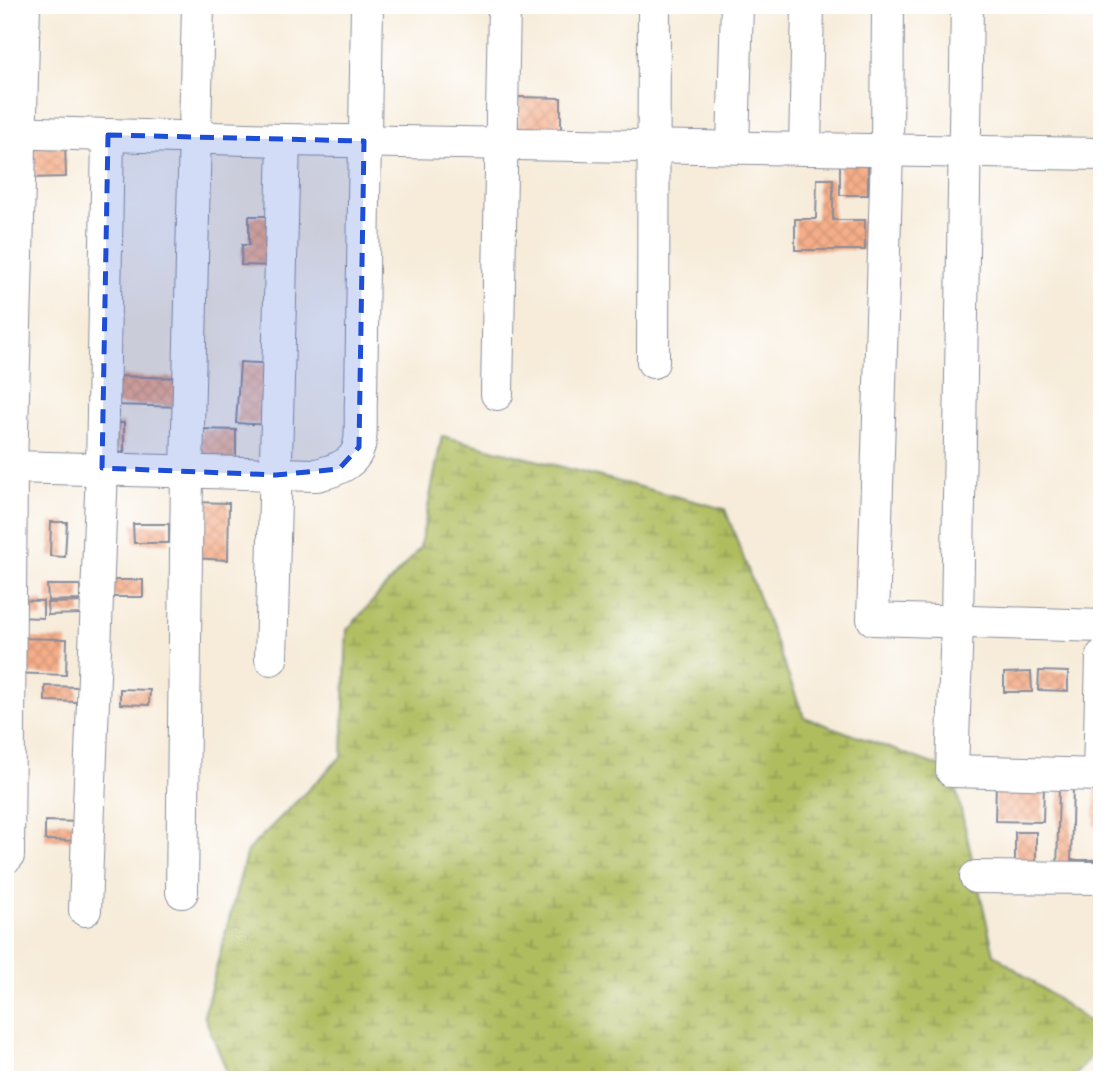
<svg xmlns="http://www.w3.org/2000/svg" width="1107" height="1085" font-family="'Architects Daughter',sans-serif">
<style>
.wetland{fill:url(#wetland-marsh);stroke:#66765e;stroke-width:2}
.building{fill:url(#building-cross-hatch)}
.lines{fill:none;stroke-linecap:round;stroke-linejoin:round}
.minor-casing{stroke:#898e9c;stroke-width:34}
.minor{stroke:#fff;stroke-width:32}
.marked{fill:#1d4ed8;fill-opacity:0.2;stroke:#1d4ed8;stroke-width:5;stroke-dasharray:14 9;stroke-linejoin:round}
</style>
<defs>
<pattern id="wetland-marsh" width="20" height="14" patternUnits="userSpaceOnUse" patternTransform="scale(1.75)"><rect width="20" height="14" fill="#b0bd5f"/><path d="M1 5h8M5 5V1M11 12h8M15 12V8" fill="none" stroke="#8e9a52"/></pattern>
<pattern id="building-cross-hatch" width="8" height="8" patternUnits="userSpaceOnUse" patternTransform="scale(1.75)"><rect width="8" height="8" fill="#f6ae89"/><path d="M0 0l8 8M0 8l8-8" fill="none" stroke="#d29679"/></pattern>
</defs>
<rect width="100%" height="100%" fill="#fff"/>
<filter id="ink" filterUnits="userSpaceOnUse"><feTurbulence type="fractalNoise" baseFrequency=".0143" numOctaves="2"/><feDisplacementMap in="SourceGraphic" scale="14" xChannelSelector="R" yChannelSelector="G"/><feConvolveMatrix kernelMatrix="1 2 1 2 8 2 1 2 1" color-interpolation-filters="sRGB"/></filter>
<filter id="wash" filterUnits="userSpaceOnUse"><feTurbulence type="fractalNoise" baseFrequency=".00686" numOctaves="4" result="noise"/><feDisplacementMap in="SourceGraphic" scale="28" xChannelSelector="R" yChannelSelector="G"/><feGaussianBlur stdDeviation="1.57" result="paint"/><feColorMatrix in="noise" values="0 0 0 0 0 0 0 0 0 0 0 0 0 0 0 0 0 1.4 0 .05"/><feComposite in="paint" operator="in"/></filter>
<g filter="url(#wash)">
<rect width="100%" height="100%" fill="#f7ecda"/>
<!-- wetland -->
<polygon class="wetland" points="442,436 725,509 804,717 952,771 994,954 1102,1031 1102,1041 1072,1080 228,1080 225,1067 204,1015 247,851 342,756 347,630 420,548"/>
<g id="blocks">
<!-- building -->
<g class="building">
<polygon points="518,97 561,98 561,131 518,131"/>
<polygon points="65,140 66,177 27,178 26,141"/>
<rect x="840" y="156" width="28" height="39"/>
<polygon points="817,179 833,179 833,220 865,220 865,250 795,250 795,219 816,219"/>
<polygon points="249,216 279,216 280,266 241,265 242,245 249,245"/>
<polygon points="240,362 274,364 270,425 236,423"/>
<polygon points="114,376 185,378 185,407 113,405"/>
<rect x="111" y="423" width="13" height="29"/>
<polygon points="201,429 236,430 236,467 201,466"/>
<polygon points="192,502 229,503 228,560 191,558"/>
<polygon points="51,522 67,522 65,557 50,556"/>
<polygon points="133,524 169,524 169,543 134,543"/>
<rect x="108" y="580" width="35" height="17"/>
<polygon points="47,585 80,585 80,600 48,601"/>
<polygon points="14,600 43,601 43,618 14,617"/>
<polygon points="81,602 81,614 48,615 47,603"/>
<polygon points="12,638 67,639 66,675 11,673"/>
<polygon points="1039,671 1068,672 1068,691 1038,690"/>
<polygon points="1031,672 1032,692 1004,692 1004,673"/>
<polygon points="45,686 78,687 78,702 45,701"/>
<polygon points="120,689 150,690 149,705 120,704"/>
<polygon points="996,783 1044,784 1043,822 995,821"/>
<polygon points="1059,786 1073,786 1071,860 1098,860 1099,827 1102,827 1102,874 1057,873"/>
<polygon points="1095,787 1102,787 1102,826 1094,826"/>
<polygon points="45,821 82,822 81,841 45,840"/>
<rect x="1015" y="832" width="21" height="40"/>
</g>
</g>
</g>
<g filter="url(#ink)">
<use href="#blocks" fill-opacity="0" stroke="#898e9c" stroke-width="2"/>
<g class="lines">
<!-- minor casing -->
<g class="minor-casing">
<g id="minor">
<polyline points="888,5 887,150 873,619 1102,626"/>
<polyline points="967,5 957,622 952,771 1102,775"/>
<polyline points="5,132 284,140 1102,154"/>
<polyline points="733,147 737,5"/>
<polyline points="805,149 808,5"/>
<polyline points="653,362 654,5"/>
<polyline points="497,394 504,5"/>
<path d="M11,467L317,475C370,462 359,444 361,397L367,5"/>
<polyline points="271,659 284,140"/>
<polyline points="1099,775 1102,656"/>
<polyline points="8,856 11,467 24,5"/>
<polyline points="976,877 1102,878"/>
<polyline points="182,892 187,471 198,5"/>
<polyline points="85,910 102,468 108,135"/>
</g>
</g>
<!-- minor -->
<use href="#minor" class="minor"/>
</g>
</g>
<!-- marked area -->
<path class="marked" d="M108,135L364,141L359,447L339,469L276,475L102,468Z"/>
<!-- margin -->
<rect width="1107" height="1085" fill="none" stroke="#fff" stroke-width="28"/>
</svg>
